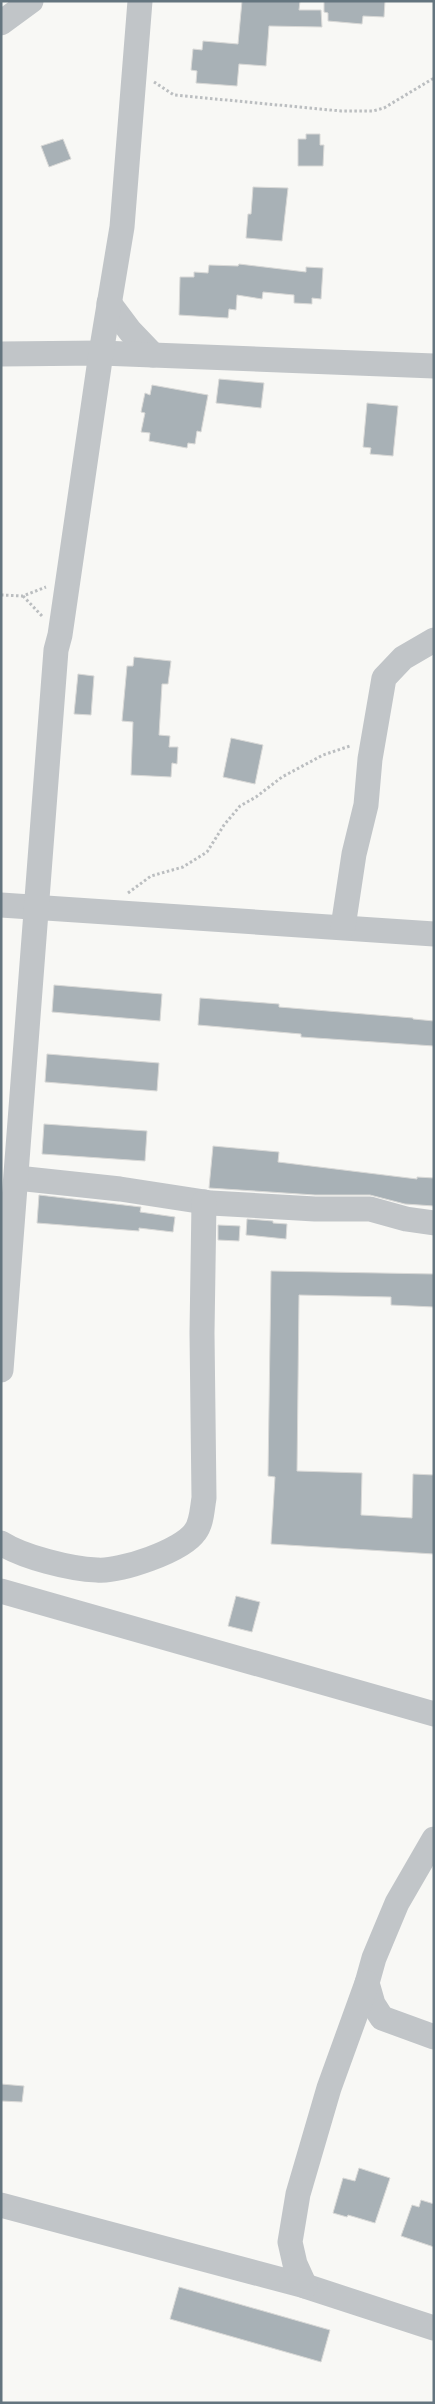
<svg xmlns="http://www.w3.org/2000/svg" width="435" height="2404" font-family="'Archivo Narrow',sans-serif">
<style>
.building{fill:#a8b1b6;stroke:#d9d9d7}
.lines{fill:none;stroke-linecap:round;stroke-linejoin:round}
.path{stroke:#bbbec0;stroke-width:3;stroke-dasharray:2.5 2.5;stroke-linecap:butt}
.minor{stroke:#c1c5c8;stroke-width:25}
</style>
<rect width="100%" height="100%" fill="#f8f8f5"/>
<!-- building -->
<g class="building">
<polygon points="242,1 300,1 299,10 321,10 322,27 269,26 266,66 239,64 237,86 196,83 197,71 191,70 193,49 202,50 203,41 238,44"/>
<polygon points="324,1 385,1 384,17 363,16 362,24 328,21 328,13 324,12"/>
<polygon points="306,134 320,134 320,145 324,145 323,166 298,166 298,139 306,139"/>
<polygon points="63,139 71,159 49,167 41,146"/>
<polygon points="253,187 288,188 282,241 246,238 248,214 251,214"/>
<polygon points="239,264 306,272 306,267 323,268 321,299 312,298 312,304 294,303 294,295 263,292 262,299 237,295 236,310 229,309 228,318 179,315 180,277 194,277 194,272 208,273 209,265 238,266"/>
<polygon points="219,379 264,383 261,408 216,403"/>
<polygon points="152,385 208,395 201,432 197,431 195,444 188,443 187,448 149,441 150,433 141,432 145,413 141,412 145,393 150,395"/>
<polygon points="367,403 398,406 393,456 370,454 371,448 363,447"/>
<polygon points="134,657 171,661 168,684 162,684 159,735 170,736 169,747 178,747 177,764 172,763 171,777 131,775 133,722 122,721 127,666 133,666"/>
<polygon points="78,674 94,676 91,715 74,714"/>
<polygon points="231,738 263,745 255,784 223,777"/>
<polygon points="54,985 162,994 160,1021 52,1012"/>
<polygon points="200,998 279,1004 279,1007 413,1018 413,1019 434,1021 434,1046 301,1037 301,1034 198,1025"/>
<polygon points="47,1054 159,1063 157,1091 45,1082"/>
<polygon points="44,1124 147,1131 145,1161 42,1154"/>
<polygon points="213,1146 279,1152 278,1162 417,1179 417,1177 434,1178 434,1206 405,1204 370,1195 315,1195 209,1188"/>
<polygon points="39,1195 141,1207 140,1212 175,1217 173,1232 139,1228 139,1231 37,1223"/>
<polygon points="247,1219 273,1221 273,1223 287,1224 286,1239 246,1235"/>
<polygon points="218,1225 240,1226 239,1241 218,1240"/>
<polygon points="271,1271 434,1274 434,1307 391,1305 391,1297 299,1295 297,1471 362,1473 361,1515 412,1518 413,1474 434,1475 434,1554 271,1544 275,1477 268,1476"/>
<polygon points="236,1596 260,1602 252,1632 228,1626"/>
<polygon points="1,2084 24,2086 22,2102 1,2101"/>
<polygon points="359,2168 390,2178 375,2223 348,2215 347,2217 333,2213 343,2178 355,2181"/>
<polygon points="421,2200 434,2204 434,2247 401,2236 412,2205 419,2207"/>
<polygon points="179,2287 330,2330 321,2362 170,2319"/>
</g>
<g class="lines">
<!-- path -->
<g class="path">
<polyline points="154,82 174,95 341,111 373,111 384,108 434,78"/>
<polyline points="1,595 23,596 46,587"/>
<polyline points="23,596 42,616"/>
<polyline points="128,893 151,876 183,867 207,852 224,825 240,806 256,797 282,777 323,755 350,746"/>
</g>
<!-- minor -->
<g class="minor">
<polyline points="1,23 31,1"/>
<polyline points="109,303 130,331 153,355"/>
<polyline points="1,354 101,353 434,366"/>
<polyline points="1,905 434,934"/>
<polyline points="343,927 354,854 366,805 370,759 384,678 403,658 434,640"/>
<polyline points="17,1178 120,1189 211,1203 315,1209 370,1209 406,1219 434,1223"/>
<polyline points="1,1370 56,650 60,635 101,353 122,227 140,1"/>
<path d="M1,1543C23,1557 70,1569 97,1570C120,1572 182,1551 195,1532C202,1523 202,1509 204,1498L202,1333L204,1202"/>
<polyline points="1,1591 434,1714"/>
<polyline points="434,1839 397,1903 374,1958 367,1983 373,2004 382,2018 434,2037"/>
<polyline points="1,2205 305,2286 434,2328"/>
<polyline points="305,2286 295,2264 290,2242 298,2194 329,2088 367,1983"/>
</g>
</g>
<!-- border -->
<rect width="435" height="2404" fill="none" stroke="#64757f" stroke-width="5"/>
</svg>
